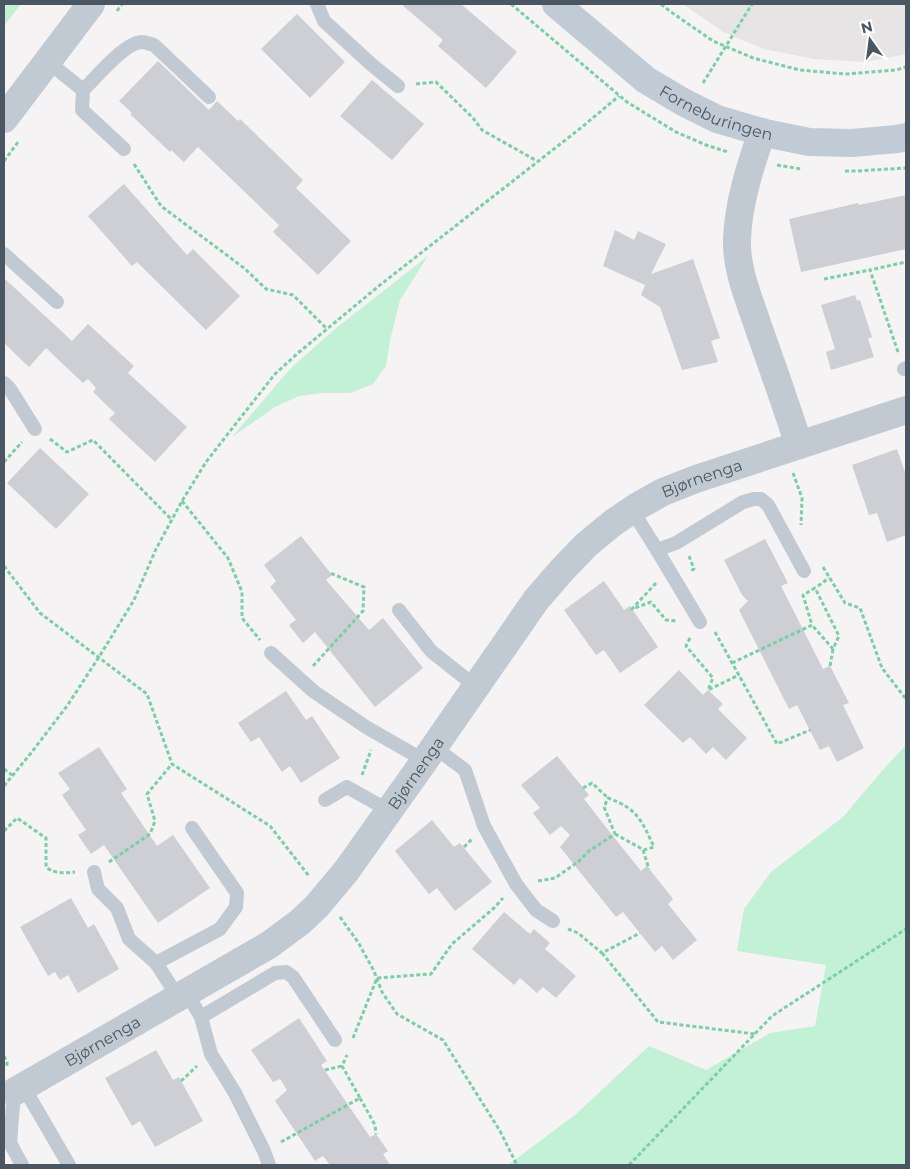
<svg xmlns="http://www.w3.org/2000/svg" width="910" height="1169" font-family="Montserrat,sans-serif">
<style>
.education{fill:#e6e4e5}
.green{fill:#c3f1d5}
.building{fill:#cdcfd5}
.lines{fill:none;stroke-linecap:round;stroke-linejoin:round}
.path{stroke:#7ad0a6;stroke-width:3;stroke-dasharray:4 2.5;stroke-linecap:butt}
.lane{stroke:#c1cad2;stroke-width:14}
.street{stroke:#c1cad2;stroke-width:28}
.secondary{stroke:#c1cbd6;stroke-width:28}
.labels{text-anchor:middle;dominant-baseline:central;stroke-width:4.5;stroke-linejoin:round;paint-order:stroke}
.street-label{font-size:16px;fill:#4a5661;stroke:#fff}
</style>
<rect width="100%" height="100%" fill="#f5f3f3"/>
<!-- education -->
<polygon class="education" points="683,4 906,4 906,54 866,62 814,59 764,49 723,32"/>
<!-- green -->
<g class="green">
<polygon points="4,4 21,4 4,26"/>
<polygon points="428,256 400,300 390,340 386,366 373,384 350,393 323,393 299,396 275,407 232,437 290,369 335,329"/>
<polygon points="906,745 906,1165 508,1165 576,1114 649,1046 706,1070 770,1033 815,1026 826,965 737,951 744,909 771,872 843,817 881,772"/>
</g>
<!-- building -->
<g class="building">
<polygon points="401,4 461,4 517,52 486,88 438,46 443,40"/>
<polygon points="297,14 345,62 310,98 261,49"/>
<polygon points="158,61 209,110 217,101 238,121 240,119 303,180 296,188 351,241 318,275 273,232 279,225 198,147 184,162 171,150 170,152 130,114 132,113 119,101"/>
<polygon points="372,80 424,124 392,160 340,116"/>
<polygon points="124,184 187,255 193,249 240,296 206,330 137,262 132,266 88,216"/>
<polygon points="906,195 906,249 801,272 789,219 858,203 859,205"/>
<polygon points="615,230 634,240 638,231 666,244 651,274 693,259 720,338 711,341 718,362 682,370 660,307 641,295 648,279 645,285 603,266"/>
<polygon points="4,278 72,341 88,324 134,366 128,373 187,427 155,462 109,419 115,413 93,392 96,388 88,379 83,383 46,348 29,367 4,343"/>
<polygon points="855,295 857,301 860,300 872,337 868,339 874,357 831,370 826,352 835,349 821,305"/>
<polygon points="40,448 89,494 56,529 7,483"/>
<polygon points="897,449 906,475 906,535 887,542 877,513 869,515 852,465"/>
<polygon points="301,536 332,575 326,580 369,630 383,618 423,668 375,707 315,632 303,643 289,625 296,620 270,587 276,581 264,565"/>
<polygon points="765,539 788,583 781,586 823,669 830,666 849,703 843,705 864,748 837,762 829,746 820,750 797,705 789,709 739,610 748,601 742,595 724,560"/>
<polygon points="604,581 624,610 630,606 658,647 620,673 604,650 596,655 564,610"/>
<polygon points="679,670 703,695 708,690 723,704 718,709 747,738 726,760 713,747 706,754 690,737 683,743 644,705"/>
<polygon points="286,691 306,720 312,716 340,758 301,783 290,766 282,772 259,737 251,742 238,723"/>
<polygon points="99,747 127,789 121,793 157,846 173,835 210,888 158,923 104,845 91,854 78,835 86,830 62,795 70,789 58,773"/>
<polygon points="557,756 589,795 584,799 605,826 641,871 647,866 673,899 668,904 697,940 673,960 662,946 655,952 623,912 616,917 560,847 570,835 561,826 550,835 533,813 540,808 521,785"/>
<polygon points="432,820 454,847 460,843 492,882 455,911 437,888 429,894 395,851"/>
<polygon points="71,898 88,928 94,924 119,969 78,993 68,975 60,980 55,972 48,976 20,927"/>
<polygon points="504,912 530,934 534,929 550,943 545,949 576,976 556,998 543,987 537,993 520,978 514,985 472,949"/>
<polygon points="299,1018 327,1061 321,1065 370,1137 376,1134 388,1151 383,1154 390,1165 330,1165 323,1156 315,1161 275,1101 287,1090 280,1079 273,1082 251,1050"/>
<polygon points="156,1050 173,1080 179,1077 203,1121 155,1147 140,1121 132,1126 105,1078"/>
</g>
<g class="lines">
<!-- path -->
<g class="path">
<polyline points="511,4 627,102 676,132 706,145 728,152"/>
<polyline points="661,4 671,12 713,41 753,58 800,70 845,74 896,70 906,67"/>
<polyline points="117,11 122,4"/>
<polyline points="703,83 752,4"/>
<polyline points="416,84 436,82 473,118 482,130 537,161"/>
<polyline points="4,161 18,142"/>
<polyline points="134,164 161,206 244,268 266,289 293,295 327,329"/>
<polyline points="777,165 801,169"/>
<polyline points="845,171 856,171 906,168"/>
<polyline points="824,279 870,270"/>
<polyline points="898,352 870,270 906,262"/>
<polyline points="50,439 67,452 93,440 172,520"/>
<polyline points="4,462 22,442"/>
<polyline points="793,473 802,498 801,525"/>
<polyline points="182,501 228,558 242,592 242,618 260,640"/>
<polyline points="689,556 694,569 690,571"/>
<polyline points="4,566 40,613 147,694 172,764 270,826 309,876"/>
<polyline points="823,567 845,603 860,608 882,668 906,699"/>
<polyline points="656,583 632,609 651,602 666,620 677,621"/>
<polyline points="818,586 829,578"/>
<polyline points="715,632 777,744 810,730"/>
<polyline points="690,638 686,646 713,678 708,690 739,675"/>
<polyline points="732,663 812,625 803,595 815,588 839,636 833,649 812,625"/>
<polyline points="313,666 363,611 364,587 330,573"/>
<polyline points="830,666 833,649"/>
<polyline points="4,769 12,775"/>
<polyline points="362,775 371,750"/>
<polyline points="4,786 31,753 67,706 99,657 134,600 156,549 182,501 206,462 234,426 275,374 298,353 380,285 582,127 619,96"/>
<polyline points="583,788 592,783 608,798"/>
<path d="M4,831L17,818L46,838V867C54,874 65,873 75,872"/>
<polyline points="464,847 472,839"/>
<polyline points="643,850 649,869"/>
<polyline points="109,862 150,834 155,821 147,794 172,764"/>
<path d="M538,881L555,878L578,862L589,851L615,834L604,807L608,798C637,808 642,821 654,847L644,850L615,834"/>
<polyline points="340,917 358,942 374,971 382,992 397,1014 443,1040 500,1131 517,1165"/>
<polyline points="568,929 578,933 602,953 640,933"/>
<polyline points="602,953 658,1022 755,1034"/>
<polyline points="353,1038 377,978 431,974 452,944 494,908 503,898"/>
<polyline points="4,1056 7,1062 7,1067"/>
<polyline points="325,1070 342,1066"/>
<polyline points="181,1081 197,1066"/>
<polyline points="360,1098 375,1125 376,1134"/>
<polyline points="281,1142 360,1098 342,1066 347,1055"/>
<polyline points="629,1165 772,1016 906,929"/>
</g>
<!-- lane -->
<g class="lane">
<polyline points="317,4 324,21 372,65 398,86"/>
<polyline points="47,61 83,90 82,110 124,149"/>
<path d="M83,90C96,78 125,42 142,42C145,42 150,44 154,45L209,97"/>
<polyline points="4,254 57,302"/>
<polyline points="904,369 906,368"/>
<polyline points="4,383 10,389 35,429"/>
<polyline points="632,510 657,550 700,622"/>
<polyline points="657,550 676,543 743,502 754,499 761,499 768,505 804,571"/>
<polyline points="399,610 431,651 465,678 478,684"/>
<polyline points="271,653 313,691 366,727 413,754 423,763"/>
<polyline points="434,747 465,770 484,826 516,884 536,910 553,921"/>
<polyline points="325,800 347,787 379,805 388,812"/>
<polyline points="94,872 98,889 117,908 129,939 156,963 178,997"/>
<polyline points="156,963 220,929 236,907 237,893 192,828"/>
<polyline points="186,992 201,1017 211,1054 235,1093 264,1151 269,1165"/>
<polyline points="201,1017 275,973 286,972 293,977 335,1040"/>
<polyline points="23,1086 69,1165"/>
<polyline points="14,1092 10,1143 22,1165"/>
</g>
<!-- street -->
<g class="street">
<polyline points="4,119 91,4"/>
<path d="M762,132C750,167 738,204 737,240C736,271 750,301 759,329C773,368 786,406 799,445"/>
<path id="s1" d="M14,1092L269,945L300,922L317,906L347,870L423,763L536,600L562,570L586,545L614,522L638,506L663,492L696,479L906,410"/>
</g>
<!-- secondary -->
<path class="secondary" id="s2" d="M556,4L646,80L683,102L717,119L765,133L809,142L852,143L897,139L906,137"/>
</g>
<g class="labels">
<!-- street labels -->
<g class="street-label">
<text stroke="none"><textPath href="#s2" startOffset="196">Forneburingen</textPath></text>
<text stroke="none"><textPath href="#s1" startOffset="942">Bjørnenga</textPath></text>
<text stroke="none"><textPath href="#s1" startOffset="522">Bjørnenga</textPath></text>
<text stroke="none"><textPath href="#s1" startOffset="102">Bjørnenga</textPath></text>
</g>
</g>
<!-- border -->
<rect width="910" height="1169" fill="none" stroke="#4a5661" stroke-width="10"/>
<!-- north arrow -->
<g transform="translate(870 40) rotate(346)" stroke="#ffffff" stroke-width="4" paint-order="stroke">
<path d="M0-4L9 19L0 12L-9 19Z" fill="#4a5661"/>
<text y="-8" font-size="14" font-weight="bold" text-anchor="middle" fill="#4a5661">N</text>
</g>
</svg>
